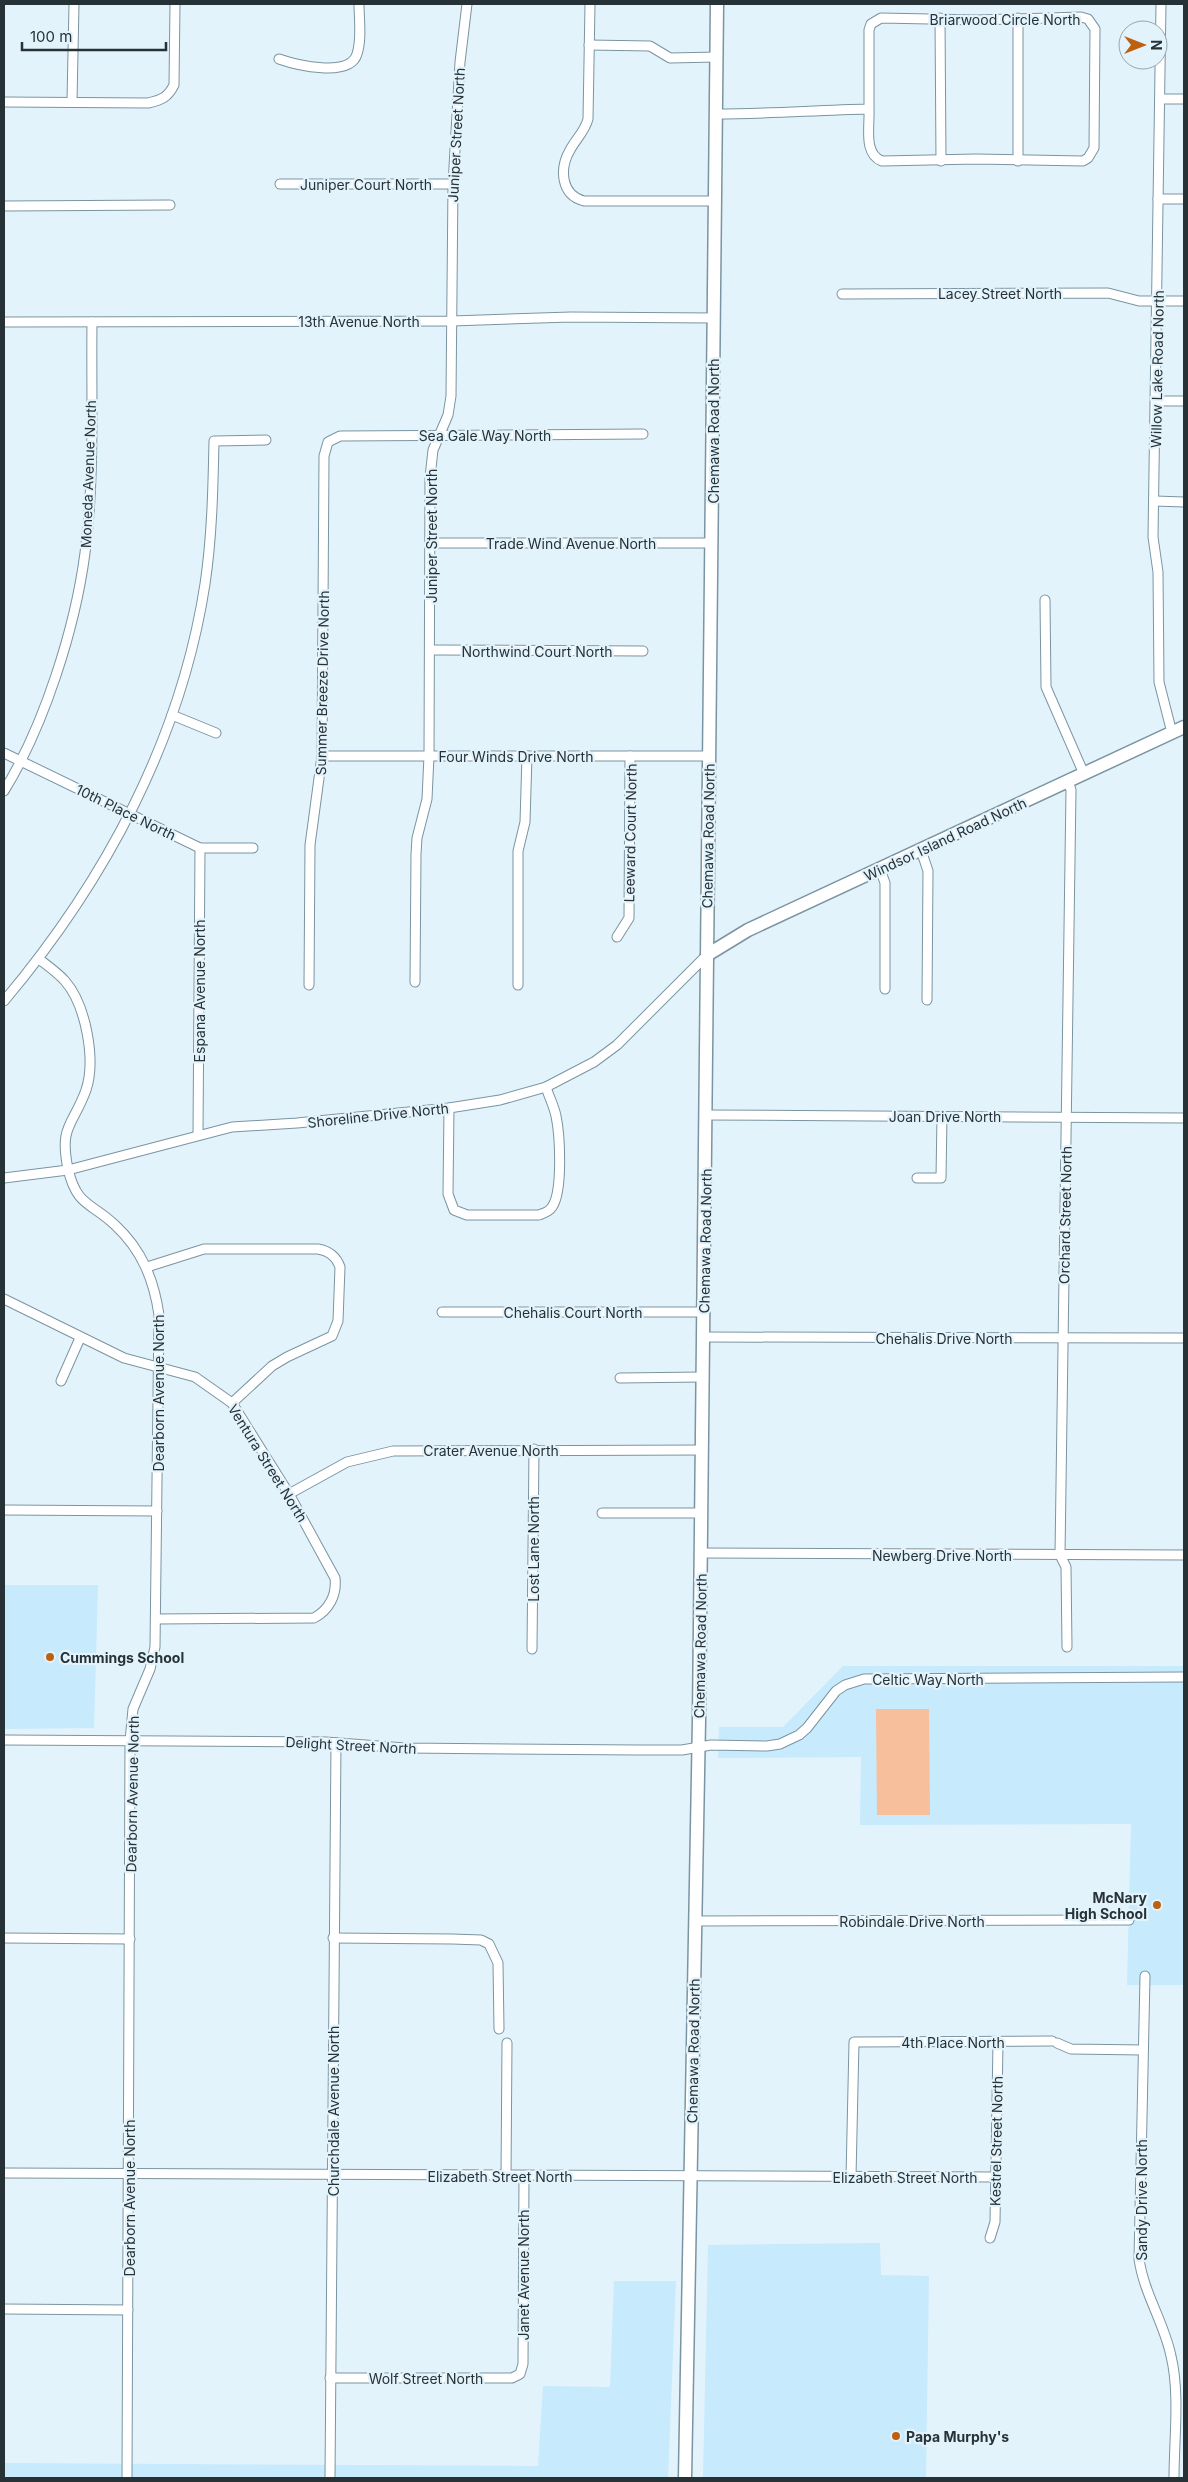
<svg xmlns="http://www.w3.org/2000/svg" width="1188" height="2482" font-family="Inter,sans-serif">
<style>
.built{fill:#c7eafd}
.garden{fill:#f7bf9c}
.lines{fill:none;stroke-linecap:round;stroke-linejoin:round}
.street-casing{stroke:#7b94a1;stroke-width:11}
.secondary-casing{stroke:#7b94a1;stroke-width:15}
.street{stroke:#fff;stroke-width:9}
.secondary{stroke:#fff;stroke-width:12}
.poi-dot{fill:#bd6010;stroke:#e3f3fc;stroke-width:2}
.labels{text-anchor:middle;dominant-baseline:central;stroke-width:4.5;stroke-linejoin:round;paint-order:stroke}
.street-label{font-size:14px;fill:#273237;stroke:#e3f3fc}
.poi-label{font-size:14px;font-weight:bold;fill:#273237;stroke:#e3f3fc;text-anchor:start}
</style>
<rect width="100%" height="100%" fill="#e3f3fc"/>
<!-- built -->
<g class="built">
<polygon points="4,1585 98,1585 94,1728 4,1729"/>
<polygon points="843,1666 1184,1666 1184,1985 1127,1985 1131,1824 860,1825 861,1757 718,1758 719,1727 783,1727"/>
<polygon points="880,2243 881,2275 929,2276 926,2478 703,2478 708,2245"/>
<polygon points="614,2281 676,2281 668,2478 4,2478 4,2463 538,2466 543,2386 610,2387"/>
</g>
<!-- garden -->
<polygon class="garden" points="876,1709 929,1709 930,1815 877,1815"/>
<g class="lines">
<!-- street casing -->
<g class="street-casing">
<g id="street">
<path d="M590,4L588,119C585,131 576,139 570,150C559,169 561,195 584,201H715"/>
<polyline points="1161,4 1153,537 1158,572 1159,682 1172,733"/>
<polyline points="940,18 941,161"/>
<polyline points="589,45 650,46 670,58 717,57"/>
<path d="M279,59C296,65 350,78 357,54C362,39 359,19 359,4"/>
<polyline points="1160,99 1184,99"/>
<polyline points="72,101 74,4"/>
<path d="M4,102L148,103C162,100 168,97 174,85L175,4"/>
<path d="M716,114C768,114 818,110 869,109V30L871,24L881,18L978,20L1081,17L1088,19L1095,29L1094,148L1088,158L1083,161L976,159L882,161C863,154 870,126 869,109"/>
<polyline points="1018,161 1018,18"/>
<polyline points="280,184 453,184"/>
<polyline points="1158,199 1184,199"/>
<polyline points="4,206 170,205"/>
<polyline points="842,294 1108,293 1139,301 1184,301"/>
<polyline points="4,322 452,321 571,317 714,318"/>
<polyline points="1156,401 1184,401"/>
<polyline points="1155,501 1184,502"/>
<polyline points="431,543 712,543"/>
<polyline points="1045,600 1046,687 1084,774"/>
<polyline points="431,650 643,651"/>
<polyline points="172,715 216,733"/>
<polyline points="4,753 200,848 253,848"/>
<polyline points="322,756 709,756"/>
<path d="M4,791C44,726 75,629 85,553C95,477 91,399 92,322"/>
<polyline points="921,850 928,871 927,1000"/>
<polyline points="880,869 885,883 885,989"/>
<polyline points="617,937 629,918 630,756"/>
<path d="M39,959C48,966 58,973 65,981C86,1005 96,1060 86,1090C73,1126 59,1125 68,1169C77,1207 91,1202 115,1225C142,1250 154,1280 159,1315L155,1647L150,1669L133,1709L130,1741L127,2478"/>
<polyline points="415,982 416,854 417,838 427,799 429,756 430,477 433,450 448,415 451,396 453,184 460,62 467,4"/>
<polyline points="309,985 310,845 322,756 324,456 328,442 340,436 643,434"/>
<polyline points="518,985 518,851 525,822 527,756"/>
<path d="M4,1001C105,881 181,740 205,584C212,537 213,489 214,441L266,440"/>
<path d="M449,1108L448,1194L454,1210L467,1215H539C544,1213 549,1212 552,1207C563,1192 560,1135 556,1116C554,1106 549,1097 546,1087"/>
<polyline points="706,1115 1184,1118"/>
<polyline points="198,1134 200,848"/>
<polyline points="4,1178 68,1170 232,1127 297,1123 449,1108 500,1100 546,1087 594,1062 617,1045 707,955"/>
<polyline points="917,1178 941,1178 942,1116"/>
<path d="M147,1267L204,1249H318C329,1251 336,1256 340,1267L338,1321L332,1336L287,1357L272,1366L232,1403"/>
<path d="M4,1299L124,1358L195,1377L232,1403L289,1494L335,1578C337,1595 329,1610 314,1618L157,1619"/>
<polyline points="442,1312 704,1312"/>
<polyline points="703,1337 1184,1338"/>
<polyline points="620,1378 703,1377"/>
<polyline points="61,1381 80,1338"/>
<polyline points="289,1494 347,1462 393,1451 702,1450"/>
<polyline points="4,1510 157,1511"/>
<polyline points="602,1513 701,1513"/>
<polyline points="700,1553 1184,1555"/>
<polyline points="1067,1647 1066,1567 1060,1555 1071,790 1068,781"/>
<polyline points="532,1649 534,1449"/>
<polyline points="4,1740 326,1742 405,1748 638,1750 682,1750 711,1745 767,1746 780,1744 799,1735 807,1728 836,1691 845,1685 864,1679 1184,1677"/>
<polyline points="695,1921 1129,1920"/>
<polyline points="4,1938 130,1939"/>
<polyline points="333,1938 452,1939 481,1940 489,1944 498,1963 499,2029"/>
<path d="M1145,1976L1139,2259C1144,2294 1164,2322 1171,2356C1180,2393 1174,2440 1174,2478"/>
<polyline points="1057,2043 1071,2049 1143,2050"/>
<polyline points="4,2173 996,2177"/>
<polyline points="506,2176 507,2043"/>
<polyline points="851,2177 854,2042 1052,2041"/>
<polyline points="990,2238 995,2222 998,2042"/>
<polyline points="4,2309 128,2310"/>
<polyline points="330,2378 512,2378 520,2374 523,2364 524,2176"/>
<polyline points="330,2478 336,1743"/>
</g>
</g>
<!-- secondary casing -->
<g class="secondary-casing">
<g id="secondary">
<polyline points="707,955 748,930 1184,727"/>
<polyline points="685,2478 699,1720 717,4"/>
</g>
</g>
<!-- street -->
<use href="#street" class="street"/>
<!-- secondary -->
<use href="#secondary" class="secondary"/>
</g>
<!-- markers -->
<g class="poi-dot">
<circle cx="50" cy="1657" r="5"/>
<circle cx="1157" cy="1905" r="5"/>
<circle cx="896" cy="2436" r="5"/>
</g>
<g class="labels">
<!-- street labels -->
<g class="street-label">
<text x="1005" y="19">Briarwood Circle North</text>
<text transform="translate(456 135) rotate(-87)">Juniper Street North</text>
<text x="366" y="184">Juniper Court North</text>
<text x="1000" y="293">Lacey Street North</text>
<text x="359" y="321">13th Avenue North</text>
<text transform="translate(1157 369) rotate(-89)">Willow Lake Road North</text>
<text transform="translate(713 431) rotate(-90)">Chemawa Road North</text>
<text x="485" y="435">Sea Gale Way North</text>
<text transform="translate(88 474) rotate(-88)">Moneda Avenue North</text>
<text transform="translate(431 536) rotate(-90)">Juniper Street North</text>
<text x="571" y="543">Trade Wind Avenue North</text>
<text x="537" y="651">Northwind Court North</text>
<text transform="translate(322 683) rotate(-89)">Summer Breeze Drive North</text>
<text x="516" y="756">Four Winds Drive North</text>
<text transform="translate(126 812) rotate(26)">10th Place North</text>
<text transform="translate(630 833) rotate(-89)">Leeward Court North</text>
<text transform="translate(708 836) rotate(-89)">Chemawa Road North</text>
<text transform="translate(945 839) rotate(-25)">Windsor Island Road North</text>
<text transform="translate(199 991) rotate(-90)">Espana Avenue North</text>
<text transform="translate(378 1115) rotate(-6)">Shoreline Drive North</text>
<text x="945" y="1116">Joan Drive North</text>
<text transform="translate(1065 1215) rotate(-89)">Orchard Street North</text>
<text transform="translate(705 1241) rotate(-89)">Chemawa Road North</text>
<text x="573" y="1312">Chehalis Court North</text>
<text x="944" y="1338">Chehalis Drive North</text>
<text transform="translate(158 1393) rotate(-90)">Dearborn Avenue North</text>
<text x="491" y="1450">Crater Avenue North</text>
<text transform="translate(268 1463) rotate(58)">Ventura Street North</text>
<text transform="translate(533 1549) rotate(-90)">Lost Lane North</text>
<text x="942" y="1555">Newberg Drive North</text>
<text transform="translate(700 1646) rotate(-89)">Chemawa Road North</text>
<text x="928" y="1679">Celtic Way North</text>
<text transform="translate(351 1745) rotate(3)">Delight Street North</text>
<text transform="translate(132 1794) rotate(-89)">Dearborn Avenue North</text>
<text x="912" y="1921">Robindale Drive North</text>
<text x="953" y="2042">4th Place North</text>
<text transform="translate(693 2051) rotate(-89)">Chemawa Road North</text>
<text transform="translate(333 2111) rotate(-90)">Churchdale Avenue North</text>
<text transform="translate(996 2141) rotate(-89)">Kestrel Street North</text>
<text x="500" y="2176">Elizabeth Street North</text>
<text x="905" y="2177">Elizabeth Street North</text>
<text transform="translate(129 2198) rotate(-90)">Dearborn Avenue North</text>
<text transform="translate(1141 2200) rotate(-90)">Sandy Drive North</text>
<text transform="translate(523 2275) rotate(-90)">Janet Avenue North</text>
<text x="426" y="2378">Wolf Street North</text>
</g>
<!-- poi labels -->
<g class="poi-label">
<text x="60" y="1657">Cummings School</text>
<text x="1147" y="1897" text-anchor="end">McNary<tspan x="1147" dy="16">High School</tspan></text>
<text x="906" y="2436">Papa Murphy's</text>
</g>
</g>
<!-- border -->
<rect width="1188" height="2482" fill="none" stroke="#273237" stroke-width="10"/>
<!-- north arrow -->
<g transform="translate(1143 45) rotate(90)"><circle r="24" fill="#e3f3fc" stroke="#98a6ad"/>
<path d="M0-4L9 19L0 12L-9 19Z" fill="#bd6010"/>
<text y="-8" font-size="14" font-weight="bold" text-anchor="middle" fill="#273237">N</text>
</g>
<!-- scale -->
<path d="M22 42v8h144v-8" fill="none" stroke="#273237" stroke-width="2.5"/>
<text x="30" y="42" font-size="15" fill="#273237" stroke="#e3f3fc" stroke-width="4" paint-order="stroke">100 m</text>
</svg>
